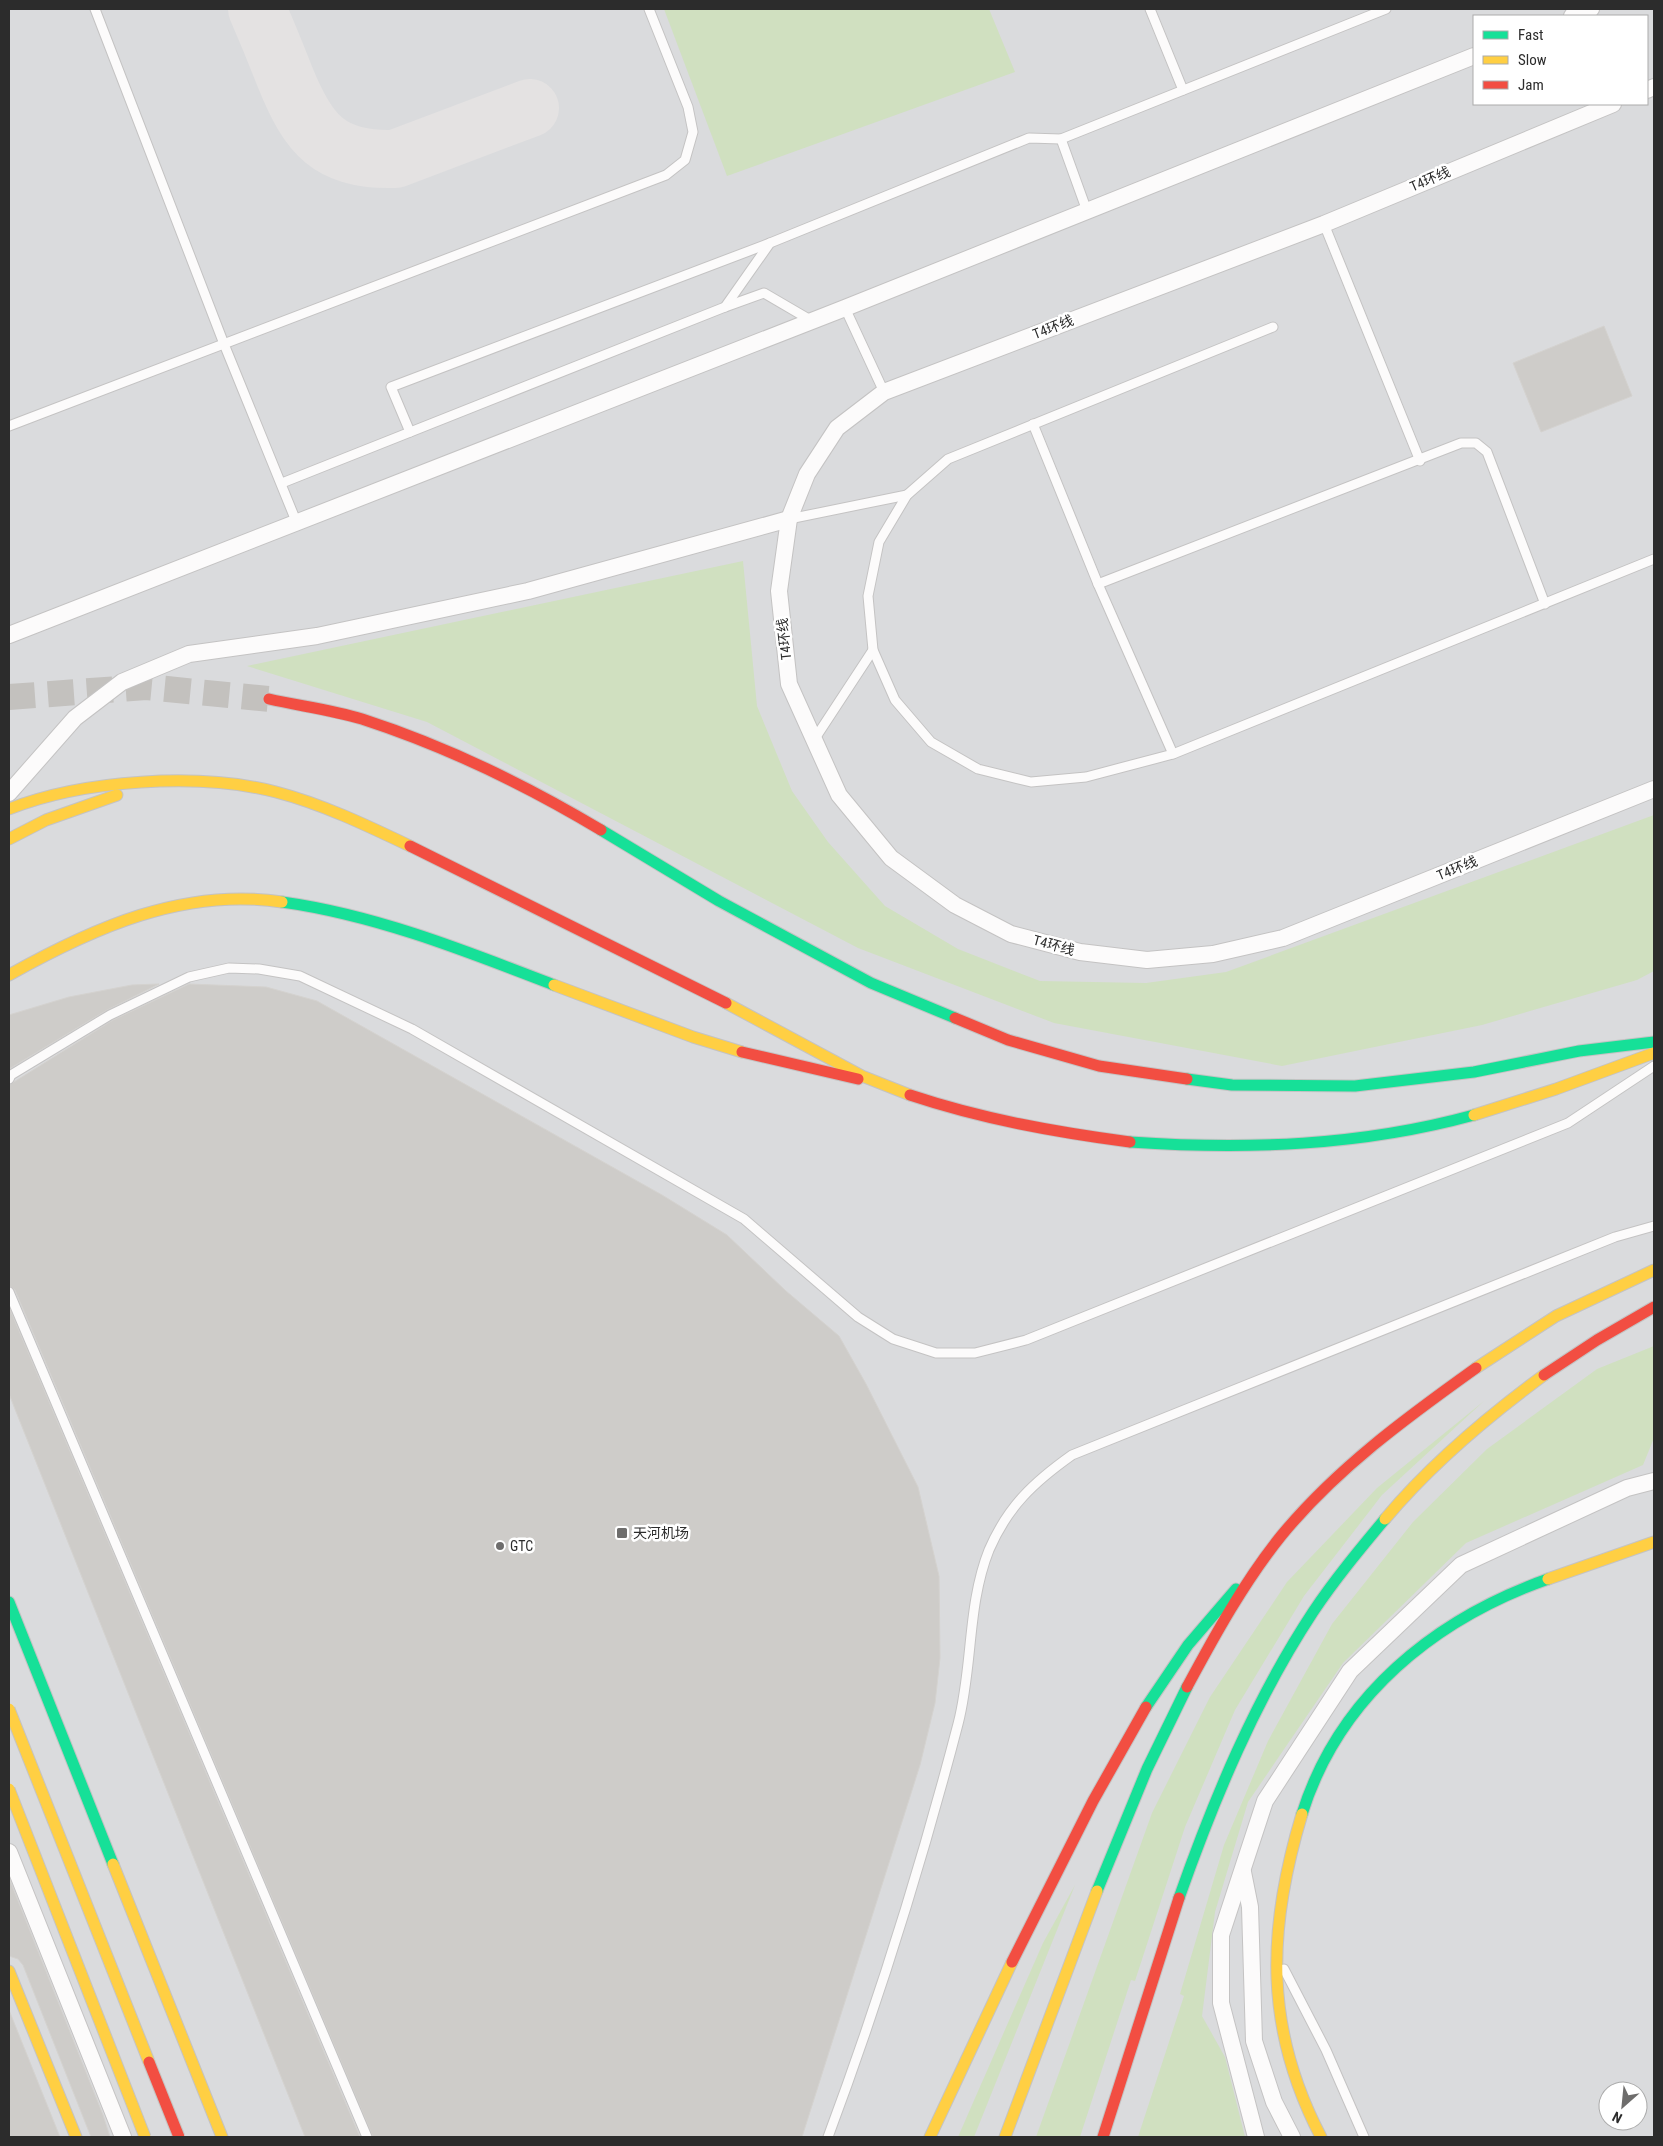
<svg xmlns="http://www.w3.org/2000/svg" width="1663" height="2146" font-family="'Roboto Condensed','Noto Sans SC',sans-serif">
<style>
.airport{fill:#dadbdd;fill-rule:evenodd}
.green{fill:#d0e0c0}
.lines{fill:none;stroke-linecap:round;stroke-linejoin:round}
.taxiway{stroke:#e4e2e2;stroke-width:58}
.building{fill:#ceccc9;stroke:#d4d2cf}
.primary-tunnel{stroke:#c3c1be;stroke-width:26;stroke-dasharray:26 13;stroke-linecap:butt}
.lane-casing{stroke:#c4c3c3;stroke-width:11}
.street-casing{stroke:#c4c3c3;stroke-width:18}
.fast-casing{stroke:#c4c3c3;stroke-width:13}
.slow-casing{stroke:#c4c3c3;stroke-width:13}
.jam-casing{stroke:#c4c3c3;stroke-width:13}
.lane{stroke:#fcfbfb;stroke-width:9}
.street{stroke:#fcfbfb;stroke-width:16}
.fast{stroke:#16e098;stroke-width:11}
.slow{stroke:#ffcf43;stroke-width:11}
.jam{stroke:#f24e42;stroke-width:11}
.slow-bridge-casing{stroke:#c5c4c2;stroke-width:13;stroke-linecap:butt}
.jam-bridge-casing{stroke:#c5c4c2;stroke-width:13;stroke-linecap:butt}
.slow-bridge{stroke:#ffcf43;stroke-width:11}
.jam-bridge{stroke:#f24e42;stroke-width:11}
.poi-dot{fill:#6e6d6c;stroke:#fff;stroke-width:2}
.labels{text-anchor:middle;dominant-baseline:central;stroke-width:5;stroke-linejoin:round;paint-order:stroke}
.street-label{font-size:14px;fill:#2c2c2c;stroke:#fff}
.poi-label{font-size:14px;fill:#2c2c2c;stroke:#fff;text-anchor:start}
</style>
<rect width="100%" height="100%" fill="#e9e6e3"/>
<!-- airport -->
<path class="airport" d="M9,9H1654V2137H9ZM1474,16H1647V104H1474ZM1608,2091H1638V2121H1608Z"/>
<!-- green -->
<g class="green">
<polygon points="664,9 989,9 1015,72 727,176"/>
<polygon points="743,561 757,706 792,791 828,842 885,906 958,949 1040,981 1146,983 1226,972 1654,815 1654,971 1637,980 1482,1025 1282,1066 1054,1023 858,948 427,722 247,666"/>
<polygon points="1654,1346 1654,1438 1643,1465 1466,1543 1343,1663 1248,1802 1215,1912 1202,2016 1225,2057 1245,2137 1138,2137 1184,1996 1180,1994 1224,1845 1268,1741 1332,1624 1413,1522 1487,1449 1597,1369"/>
<polygon points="1484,1401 1382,1495 1304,1596 1235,1710 1185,1827 1135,1981 1131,1980 1080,2137 1036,2137 1152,1813 1210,1697 1287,1582 1377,1488"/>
<polygon points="1075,1885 974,2137 958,2137 1043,1943"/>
</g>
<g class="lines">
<!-- taxiway -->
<path class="taxiway" d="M257,9C267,32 276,54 285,77C308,134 329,161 395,159L530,108"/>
</g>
<!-- building -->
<g class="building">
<polygon points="1604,326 1632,396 1541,432 1513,363"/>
<polygon points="159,984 107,1010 9,1069 9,1015 69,997 132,985"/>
<polygon points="189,984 266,987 317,1001 662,1195 727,1235 786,1291 839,1336 866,1384 918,1487 939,1576 940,1658 935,1703 920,1765 802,2137 373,2137 15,1290 9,1286 9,1085 113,1020"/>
<polygon points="9,1307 360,2137 305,2137 9,1394"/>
<polygon points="9,1878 103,2115 110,2137 91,2137 23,1965 18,1959 9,1956"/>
<polygon points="9,2010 60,2137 9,2137"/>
</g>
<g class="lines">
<!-- primary-tunnel -->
<polyline class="primary-tunnel" points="9,697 146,687 269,699"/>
<!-- lane casing -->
<g class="lane-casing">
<g id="lane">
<polyline points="95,9 224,344 296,521"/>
<polyline points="1150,9 1183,90"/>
<polyline points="1087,211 1061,139 1386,9"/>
<polyline points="1324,224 1420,461"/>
<polyline points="725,307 764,293 812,321"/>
<polyline points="845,308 884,392"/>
<polyline points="1273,327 948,459 907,495 879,542 868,596 873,650 895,700 931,742 978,769 1031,782 1086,777 1173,754 1654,559"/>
<polyline points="1033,424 1098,584 1173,754"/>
<polyline points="9,426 666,175 685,160 693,132 688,107 649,9"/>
<polyline points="410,432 391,387 770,243"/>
<polyline points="282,483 725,307 770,243 1029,138 1061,139"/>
<polyline points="789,519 907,495"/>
<polyline points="1098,584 1461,443 1476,443 1487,452 1545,604"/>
<polyline points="814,740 873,650"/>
<polyline points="9,1079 11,1075 110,1015 189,977 229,968 259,969 300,976 412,1029 744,1219 858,1317 893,1339 936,1353 975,1353 1026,1340 1568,1123 1654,1066"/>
<polyline points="9,1292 367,2137"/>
<polyline points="1284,1969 1326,2050 1364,2137"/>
<path d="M828,2137C878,2003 922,1862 958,1724C973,1667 967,1605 989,1550C1008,1506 1034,1482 1072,1455L1615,1237L1654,1226"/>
</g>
</g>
<!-- street casing -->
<g class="street-casing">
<g id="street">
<polyline points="1572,16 1591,9"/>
<polyline points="1647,90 1654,87"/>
<polyline points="1613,104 1324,224 884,392 837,428 807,474 789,519 779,591 789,684 839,795 891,858 955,905 1011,934 1080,952 1147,960 1213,954 1283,938 1654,789"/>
<polyline points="9,635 845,308 1474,56"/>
<polyline points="9,793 75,718 122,682 189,654 317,636 528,591 789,519"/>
<polyline points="9,1852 123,2137"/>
<polyline points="1243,1872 1250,1907 1254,2041 1274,2102 1292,2137"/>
<polyline points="1256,2137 1221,2003 1221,1935 1265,1801 1350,1671 1461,1565 1627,1488 1654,1481"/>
</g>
</g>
<!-- fast casing -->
<g class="fast-casing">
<g id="fast">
<polyline points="601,830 719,901 871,983 955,1018"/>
<path d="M282,902C376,915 466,951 554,985"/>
<polyline points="1187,1079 1232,1085 1355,1086 1474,1072 1579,1051 1654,1042"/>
<path d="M1130,1142C1246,1150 1361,1146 1474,1115"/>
<polyline points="9,1602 113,1864"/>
<polyline points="1146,1707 1188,1645 1236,1589"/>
<path d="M1302,1814C1339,1696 1435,1619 1548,1579"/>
<polyline points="1097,1891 1147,1769 1187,1687"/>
<path d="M1179,1898C1214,1799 1255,1700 1313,1612C1335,1579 1360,1549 1385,1519"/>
</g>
</g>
<!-- slow casing -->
<g class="slow-casing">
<g id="slow">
<path d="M9,809C83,780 198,772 276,792C322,804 366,825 410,846"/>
<polyline points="9,839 46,820 117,795"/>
<path d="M9,975C93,928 184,887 282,902"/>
<polyline points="554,985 693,1037 742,1052"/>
<polyline points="726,1003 862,1076 910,1095"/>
<polyline points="1474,1115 1556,1089 1654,1053"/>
<polyline points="1476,1368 1556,1316 1654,1270"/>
<path d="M1385,1519C1431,1464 1487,1417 1544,1375"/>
<polyline points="1548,1579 1654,1542"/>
<path d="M1302,1814C1267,1930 1264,2028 1321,2137"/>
<polyline points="113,1864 222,2137"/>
<polyline points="9,1971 76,2137"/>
<polyline points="930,2137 1012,1962"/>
<polyline points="1005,2137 1097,1891"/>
</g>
</g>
<!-- jam casing -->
<g class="jam-casing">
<g id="jam">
<path d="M269,699C300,706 332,710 362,719C445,746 526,785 601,830"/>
<polyline points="410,846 726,1003"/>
<polyline points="955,1018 1008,1040 1099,1066 1187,1079"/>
<polyline points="742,1052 858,1079"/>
<path d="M910,1095C982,1119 1055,1132 1130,1142"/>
<polyline points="1544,1375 1597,1340 1654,1307"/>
<path d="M1187,1687C1215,1635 1244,1582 1281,1536C1336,1469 1406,1418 1476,1368"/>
<polyline points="1012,1962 1093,1801 1146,1707"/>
<polyline points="1103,2137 1179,1898"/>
</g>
</g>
<!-- lane -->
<use href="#lane" class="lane"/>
<!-- street -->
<use href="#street" class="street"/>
<!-- fast -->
<use href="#fast" class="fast"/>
<!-- slow -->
<use href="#slow" class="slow"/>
<!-- jam -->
<use href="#jam" class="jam"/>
<!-- slow-bridge casing -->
<g class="slow-bridge-casing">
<g id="slow-bridge">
<polyline points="9,1709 149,2062"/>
<polyline points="9,1789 145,2137"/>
</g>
</g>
<!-- jam-bridge casing -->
<g class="jam-bridge-casing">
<polyline id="jam-bridge" points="149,2062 179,2137"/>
</g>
<!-- slow-bridge -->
<use href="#slow-bridge" class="slow-bridge"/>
<!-- jam-bridge -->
<use href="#jam-bridge" class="jam-bridge"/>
</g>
<!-- markers -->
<g class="poi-dot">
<rect x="616" y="1527" width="12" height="12" rx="2.5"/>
<circle cx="500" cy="1546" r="5"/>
</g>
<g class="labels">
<!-- street labels -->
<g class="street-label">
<text transform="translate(1430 179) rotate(-23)">T4环线</text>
<text transform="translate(1053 327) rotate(-21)">T4环线</text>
<text transform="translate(784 639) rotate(-96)">T4环线</text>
<text transform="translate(1457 868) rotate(-22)">T4环线</text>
<text transform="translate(1054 945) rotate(15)">T4环线</text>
</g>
<!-- poi labels -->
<g class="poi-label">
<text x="633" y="1533">天河机场</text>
<text x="510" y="1546">GTC</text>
</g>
</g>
<!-- border -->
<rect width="1663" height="2146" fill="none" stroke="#2c2c2c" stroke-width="20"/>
<!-- legend -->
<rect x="1473" y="15" width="175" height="90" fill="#ffffff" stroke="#ababab"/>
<rect x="1483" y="31" width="25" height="8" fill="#16e098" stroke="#ababab"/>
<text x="1518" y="40" font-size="15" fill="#2c2c2c">Fast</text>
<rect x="1483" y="56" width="25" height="8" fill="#ffcf43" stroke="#ababab"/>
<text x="1518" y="65" font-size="15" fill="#2c2c2c">Slow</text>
<rect x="1483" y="81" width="25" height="8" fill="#f24e42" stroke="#ababab"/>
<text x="1518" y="90" font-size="15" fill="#2c2c2c">Jam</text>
<!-- north arrow -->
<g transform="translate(1623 2106) rotate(207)"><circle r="24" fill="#ffffff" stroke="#ababab"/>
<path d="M0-4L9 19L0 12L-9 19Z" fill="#6e6d6c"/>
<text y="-8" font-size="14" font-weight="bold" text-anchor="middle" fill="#2c2c2c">N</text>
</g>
</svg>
